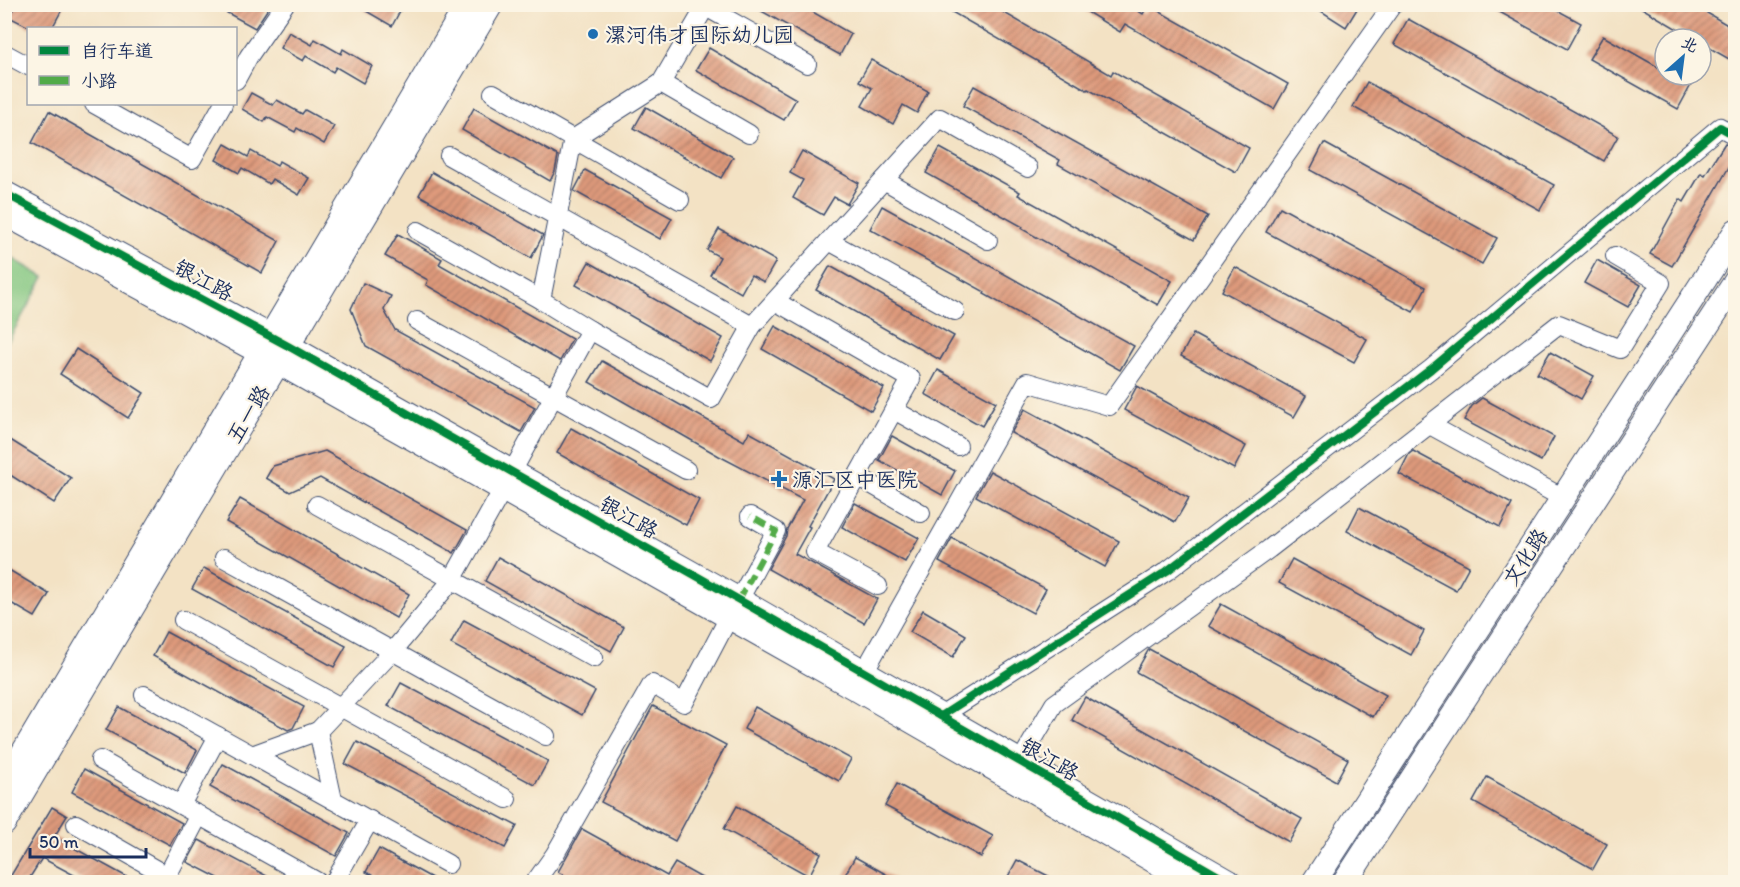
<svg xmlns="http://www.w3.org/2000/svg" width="1740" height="887" font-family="Itim,'LXGW WenKai TC',sans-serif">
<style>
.pitch{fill:#82c680;stroke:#4e7a6f;stroke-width:1.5}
.building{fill:url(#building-hatch)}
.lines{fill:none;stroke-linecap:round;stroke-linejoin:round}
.minor-casing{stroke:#3b4a6d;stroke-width:20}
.tertiary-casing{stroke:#3b4a6d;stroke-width:26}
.minor{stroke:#fff;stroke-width:18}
.tertiary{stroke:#fff;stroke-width:24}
.quiet{stroke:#52ab49;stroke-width:6;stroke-dasharray:12 6;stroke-linecap:butt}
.cycleway-casing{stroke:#fcf5e5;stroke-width:11}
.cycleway{stroke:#00873e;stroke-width:8}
.poi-dot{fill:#1f6fb2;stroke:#fcf5e5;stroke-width:2}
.labels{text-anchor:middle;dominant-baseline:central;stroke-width:4.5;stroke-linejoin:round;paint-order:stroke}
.poi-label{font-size:21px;fill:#1b2f5e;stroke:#fcf5e5;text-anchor:start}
.street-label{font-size:21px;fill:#1b2f5e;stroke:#fcf5e5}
</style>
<defs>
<pattern id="building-hatch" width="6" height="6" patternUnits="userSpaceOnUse" patternTransform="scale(1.5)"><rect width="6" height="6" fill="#de9a7b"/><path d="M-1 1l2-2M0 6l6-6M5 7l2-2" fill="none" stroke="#b37e68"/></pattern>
</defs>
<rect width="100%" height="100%" fill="#fcf5e5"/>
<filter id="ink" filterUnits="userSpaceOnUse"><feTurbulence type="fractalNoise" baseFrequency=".0167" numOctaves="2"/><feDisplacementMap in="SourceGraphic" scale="12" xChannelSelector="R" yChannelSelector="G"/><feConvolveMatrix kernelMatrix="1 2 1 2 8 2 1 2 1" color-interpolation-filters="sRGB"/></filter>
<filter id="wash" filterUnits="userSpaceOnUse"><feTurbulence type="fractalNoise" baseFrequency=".008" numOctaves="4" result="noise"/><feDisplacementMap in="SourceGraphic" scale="24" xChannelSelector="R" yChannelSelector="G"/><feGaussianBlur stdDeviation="1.35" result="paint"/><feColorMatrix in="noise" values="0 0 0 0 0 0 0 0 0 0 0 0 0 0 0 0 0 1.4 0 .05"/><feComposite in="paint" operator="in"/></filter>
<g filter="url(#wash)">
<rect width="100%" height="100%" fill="#f3e2c4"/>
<!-- pitch -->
<polygon class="pitch" points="5,254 44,277 7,343 4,342"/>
<g id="blocks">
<!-- building -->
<g class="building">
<polygon points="16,4 65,4 52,28 31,28 9,17"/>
<polygon points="211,4 271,4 255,28"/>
<polygon points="354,4 394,4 401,9 392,26"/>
<polygon points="749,4 799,4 851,34 840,55"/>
<polygon points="938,4 989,4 1111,75 1113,71 1249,148 1236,172 1088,89 1087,90"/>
<polygon points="1074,4 1127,4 1143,14 1148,5 1288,84 1274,109 1125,24 1120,32"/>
<polygon points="1310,4 1360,4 1346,27"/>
<polygon points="1485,4 1546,4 1581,23 1567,49"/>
<polygon points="1635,4 1692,4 1736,30 1736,63 1701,43 1701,39 1694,39"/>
<polygon points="1408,19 1618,136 1604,161 1394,44"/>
<polygon points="289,32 312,45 315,39 341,54 343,49 372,66 363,83 336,67 333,72 306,56 303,61 280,48"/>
<polygon points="1603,36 1665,71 1665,75 1673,75 1691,85 1678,109 1589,59"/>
<polygon points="709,48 796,99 784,120 696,70"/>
<polygon points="871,60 928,91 917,113 903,105 893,124 862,106 872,88 859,81"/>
<polygon points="1367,82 1554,185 1540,210 1353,107"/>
<polygon points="974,86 1208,216 1194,240 1058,164 1060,160 963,106"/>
<polygon points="251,93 273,105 277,100 302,114 305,110 334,126 324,144 297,128 295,132 267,117 264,122 242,109"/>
<polygon points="646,107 733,157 721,178 634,128"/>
<polygon points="474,108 558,156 555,171 550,181 462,130"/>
<polygon points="49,111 279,241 262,273 32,143"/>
<polygon points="1324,143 1497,238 1482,264 1310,170"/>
<polygon points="1725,143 1736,147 1736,171 1729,167 1672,266 1650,254 1680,199 1684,202 1701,173 1705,175"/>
<polygon points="225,144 248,157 251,151 277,166 279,161 309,178 299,195 272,179 269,184 242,168 239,173 216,160"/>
<polygon points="940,148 1020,192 1018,195 1172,281 1158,305 1022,229 1023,227 926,173"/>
<polygon points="802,151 859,183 847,204 834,197 823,215 793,198 803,180 790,173"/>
<polygon points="585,170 672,218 660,239 574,191"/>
<polygon points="432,172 543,235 531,258 419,195"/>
<polygon points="882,206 1134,346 1120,370 984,294 985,292 870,229"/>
<polygon points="1280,207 1426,287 1413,312 1266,232"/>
<polygon points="719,229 776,261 764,282 751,275 741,293 710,275 720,257 707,250"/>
<polygon points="398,234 442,259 439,264 572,339 560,361 426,285 428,280 385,256"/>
<polygon points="1597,260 1641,285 1628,307 1584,283"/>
<polygon points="589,262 723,338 710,361 576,285"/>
<polygon points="830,266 954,336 940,360 816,290"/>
<polygon points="1235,267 1367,339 1354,362 1222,291"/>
<polygon points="363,283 391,296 384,310 395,330 535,407 521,432 366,346 351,309"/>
<polygon points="775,326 884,388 871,411 762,349"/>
<polygon points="1193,334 1306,396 1294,417 1181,356"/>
<polygon points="76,349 144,393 128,418 60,374"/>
<polygon points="1550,352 1594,376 1581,399 1537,374"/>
<polygon points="602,361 744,441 749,432 834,479 808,526 810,527 795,554 877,599 864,623 768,569 786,536 787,529 803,500 719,456 589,382"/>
<polygon points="938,370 996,402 982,426 925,394"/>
<polygon points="1137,386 1246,446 1234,469 1124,410"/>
<polygon points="1482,398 1554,437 1541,461 1464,420 1472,406"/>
<polygon points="1025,409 1189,498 1175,522 1011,433"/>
<polygon points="571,428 699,500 686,525 557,453"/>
<polygon points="4,436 71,478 54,503 4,471"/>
<polygon points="892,436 955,471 942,495 879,460"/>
<polygon points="325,451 467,530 454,553 320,478 290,492 266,478 273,466"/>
<polygon points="1413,451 1512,504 1500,527 1399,474 1409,454"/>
<polygon points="990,471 1119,541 1105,567 976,496"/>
<polygon points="240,499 409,594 396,618 226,522"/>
<polygon points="855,503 919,538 905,562 842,527"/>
<polygon points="1359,507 1469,566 1456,590 1347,531"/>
<polygon points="952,538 1046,589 1033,613 939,562"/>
<polygon points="498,557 624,627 611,651 485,581"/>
<polygon points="1292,559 1424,631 1411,655 1279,583"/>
<polygon points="4,567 49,594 35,617 4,599"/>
<polygon points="204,568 346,646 334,667 192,589"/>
<polygon points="1221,604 1386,695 1373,717 1208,626"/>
<polygon points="923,610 966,635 953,657 910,632"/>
<polygon points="464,620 595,691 582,715 451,644"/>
<polygon points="166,632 304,707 293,728 288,730 153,656"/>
<polygon points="1149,649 1348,759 1336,781 1136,672"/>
<polygon points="401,683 548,761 535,785 388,706"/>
<polygon points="1085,697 1302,819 1289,842 1072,720"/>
<polygon points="653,706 726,745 675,841 601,802"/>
<polygon points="119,707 197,750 185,773 106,730"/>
<polygon points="755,707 851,759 839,781 744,729"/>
<polygon points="357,742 517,826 505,848 345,764"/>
<polygon points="223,764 349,833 336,856 210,787"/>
<polygon points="84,769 182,823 170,845 72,792"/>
<polygon points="1487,777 1607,844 1593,869 1473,802"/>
<polygon points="897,784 993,836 981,857 885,806"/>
<polygon points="737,806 821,853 809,876 724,829"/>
<polygon points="52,807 67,816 54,837 136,882 87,882 42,858 27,882 7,882"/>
<polygon points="582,829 667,876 675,863 709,882 577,882 558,872"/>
<polygon points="199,840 278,882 226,882 187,862"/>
<polygon points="379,849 439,882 385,882 366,872"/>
<polygon points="855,857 900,882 854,882 844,877"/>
<polygon points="1017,860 1060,882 1005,882"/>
</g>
</g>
</g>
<g filter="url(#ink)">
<use href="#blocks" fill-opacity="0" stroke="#3b4a6d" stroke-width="1.5"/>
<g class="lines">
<!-- minor casing -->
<g class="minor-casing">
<g id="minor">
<polyline points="706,7 807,64"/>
<polyline points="4,53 28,66"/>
<polyline points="236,80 249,56 285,4"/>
<polyline points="661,83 749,134"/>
<polyline points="493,93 680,200"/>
<polyline points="94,104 192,159 223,104"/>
<polyline points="449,156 752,326"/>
<polyline points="884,180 988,240"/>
<polyline points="418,231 541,300"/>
<polyline points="829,241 955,311"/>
<polyline points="775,301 911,379 815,552 878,586"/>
<polyline points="417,321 686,470"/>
<polyline points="590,330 711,399 752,326 940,118 1028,168"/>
<polyline points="894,410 958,446"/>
<polyline points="1430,425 1563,498"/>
<polyline points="512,472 590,330 541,300 573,139 661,83 707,4"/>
<polyline points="857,476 921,513"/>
<polyline points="317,505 594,658"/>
<polyline points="224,558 546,736"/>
<polyline points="739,600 776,531 750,516"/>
<polyline points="183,620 507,799"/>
<polyline points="864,672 1027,382 1109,406 1393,4"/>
<polyline points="144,695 448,864"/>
<polyline points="941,716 1167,571 1431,369 1720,127 1736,136"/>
<polyline points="252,755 318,731"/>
<polyline points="100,760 318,882"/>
<polyline points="1020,762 1054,704 1269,549 1559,324 1620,349 1661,283 1615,256"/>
<polyline points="333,800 318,731 393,651 452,580 503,489"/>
<polyline points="181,805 218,736"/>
<polyline points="76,824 167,876 199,815"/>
<polyline points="334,882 370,820"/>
<polyline points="535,882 555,854 652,684 684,703 729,617"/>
</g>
</g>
<!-- tertiary casing -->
<g class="tertiary-casing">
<g id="tertiary">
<polyline points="4,193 288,346 739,600 1229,882"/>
<polyline points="4,213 262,353 855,688 1191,882"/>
<polyline points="4,785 468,4"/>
<polyline points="4,823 491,4"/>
<polyline points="1314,882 1736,231"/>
<polyline points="1345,882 1736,281"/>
</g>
</g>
<!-- minor -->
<use href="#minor" class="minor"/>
<!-- tertiary -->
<use href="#tertiary" class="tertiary"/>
<!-- quiet -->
<polyline class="quiet" points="739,600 776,531 750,516"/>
<!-- cycleway casing -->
<g class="cycleway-casing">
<g id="cycleway">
<polyline points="4,193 288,346 739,600 1229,882"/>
<polyline points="941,716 1167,571 1431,369 1720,127 1736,136"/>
</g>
</g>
<!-- cycleway -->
<use href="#cycleway" class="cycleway"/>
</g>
</g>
<!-- markers -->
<g class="poi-dot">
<circle cx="593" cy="34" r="6"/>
<path d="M776 470h6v6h6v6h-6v6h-6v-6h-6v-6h6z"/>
</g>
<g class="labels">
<!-- poi labels -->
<g class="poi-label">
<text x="605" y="34">漯河伟才国际幼儿园</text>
<text x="792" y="479">源汇区中医院</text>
</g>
<!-- street labels -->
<g class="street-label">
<text transform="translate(204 280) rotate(28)">银江路</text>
<text transform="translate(248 414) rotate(-59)">五一路</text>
<text transform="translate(629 517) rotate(29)">银江路</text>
<text transform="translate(1525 557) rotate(-57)">文化路</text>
<text transform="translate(1050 759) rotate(30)">银江路</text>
</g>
</g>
<!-- margin -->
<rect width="1740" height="887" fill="none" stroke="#fcf5e5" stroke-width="24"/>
<!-- legend -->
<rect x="27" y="27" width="210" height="78" fill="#fcf5e5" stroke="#a2a6af" stroke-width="1.5"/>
<rect x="39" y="46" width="30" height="9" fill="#00873e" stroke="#a2a6af" stroke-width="1.5"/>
<text x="81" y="57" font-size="18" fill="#1b2f5e">自行车道</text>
<rect x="39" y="76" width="30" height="9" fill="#52ab49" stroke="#a2a6af" stroke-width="1.5"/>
<text x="81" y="87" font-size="18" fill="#1b2f5e">小路</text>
<!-- north arrow -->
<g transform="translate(1683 57) rotate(28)"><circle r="28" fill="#fcf5e5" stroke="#a2a6af" stroke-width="1.5"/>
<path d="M0-4.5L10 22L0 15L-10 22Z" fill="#1f6fb2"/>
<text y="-9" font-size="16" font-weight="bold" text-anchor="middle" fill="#1b2f5e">北</text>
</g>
<!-- scale -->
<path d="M30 848v9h116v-9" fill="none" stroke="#1b2f5e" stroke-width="3"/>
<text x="39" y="848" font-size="18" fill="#1b2f5e" stroke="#fcf5e5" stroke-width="4.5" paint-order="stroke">50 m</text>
</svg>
